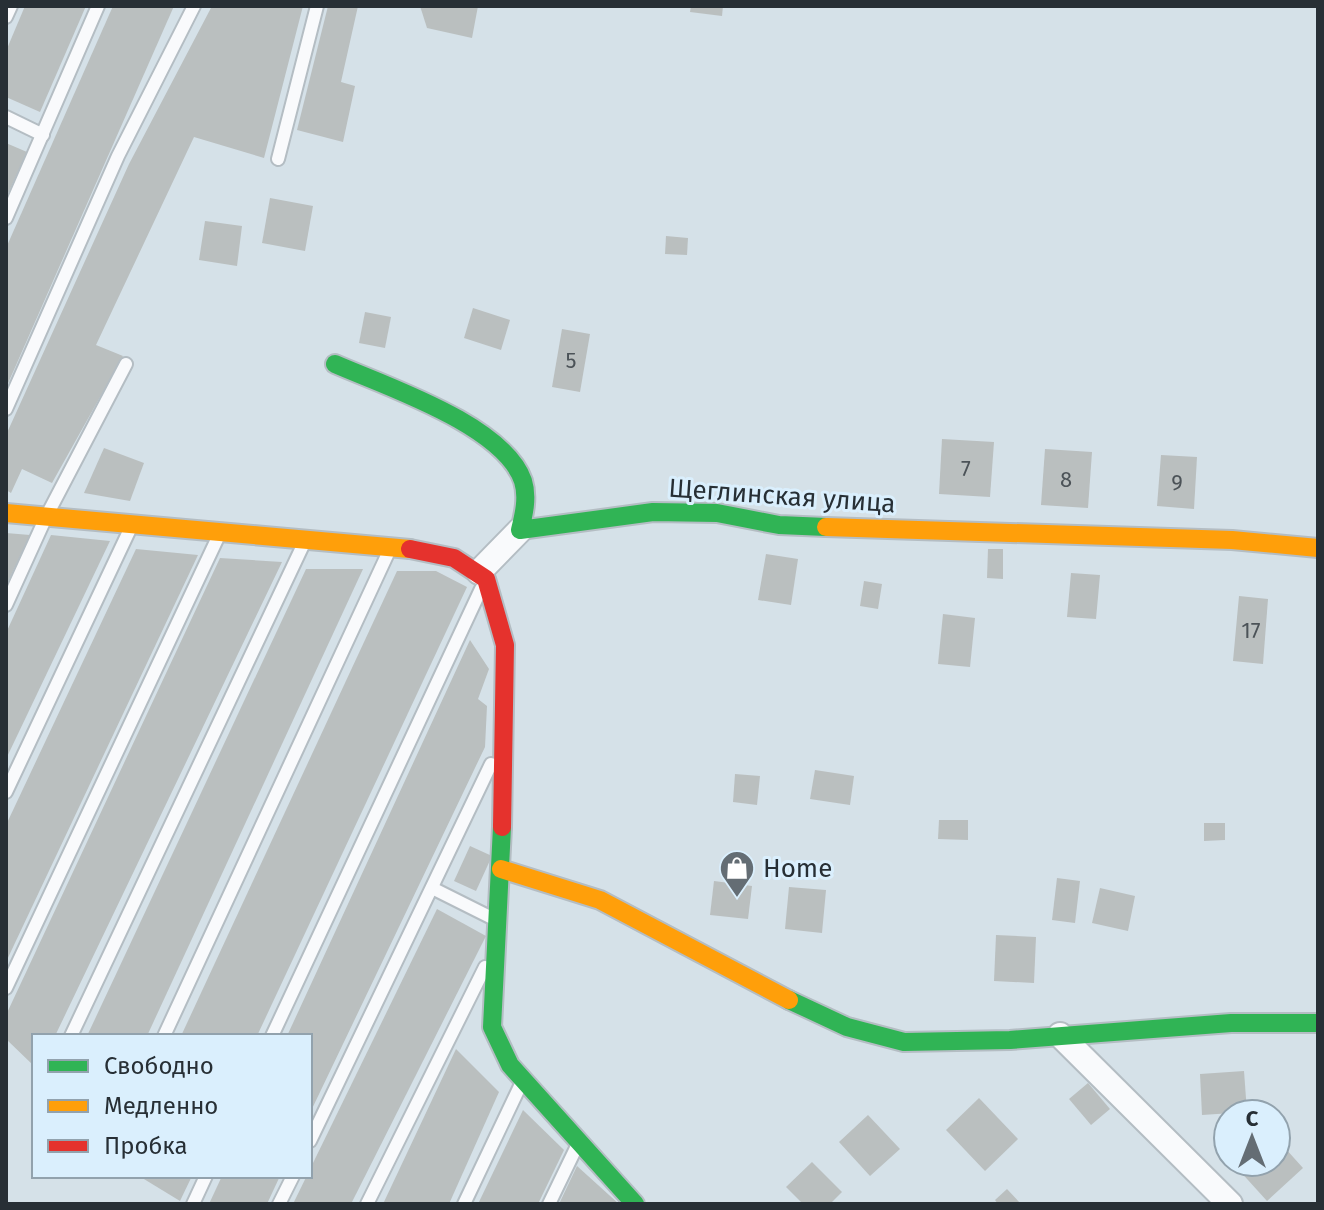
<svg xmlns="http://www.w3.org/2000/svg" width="1324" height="1210" font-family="'Fira Sans',sans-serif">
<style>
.building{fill:#babfbf}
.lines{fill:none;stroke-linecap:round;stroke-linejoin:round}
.lane-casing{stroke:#b4bdc3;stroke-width:16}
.street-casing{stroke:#b4bdc3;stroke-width:28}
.fast-casing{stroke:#b4bdc3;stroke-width:22}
.slow-casing{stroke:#b4bdc3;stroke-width:22}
.jam-casing{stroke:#b4bdc3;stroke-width:22}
.lane{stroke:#f9fafc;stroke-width:12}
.street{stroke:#f9fafc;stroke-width:24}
.fast{stroke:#30b455;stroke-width:18}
.slow{stroke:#ff9f0a;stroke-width:18}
.jam{stroke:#e5322d;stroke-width:18}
.labels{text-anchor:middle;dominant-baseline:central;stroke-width:6;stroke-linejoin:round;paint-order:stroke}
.number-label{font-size:22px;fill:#4c5358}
.street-label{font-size:26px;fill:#272f35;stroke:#daeffd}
.poi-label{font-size:26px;fill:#272f35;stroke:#daeffd;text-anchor:start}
</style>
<rect width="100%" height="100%" fill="#d5e1e8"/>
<!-- building -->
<g class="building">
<polygon points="25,6 86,6 40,112 6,97 6,51"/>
<polygon points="113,6 174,6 6,388 6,248"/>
<polygon points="212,6 303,6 264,158 194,137 96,345 123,356 52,483 22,469 11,493 6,490 6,435 129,164"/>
<polygon points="328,6 358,6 341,82 355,86 343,142 297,130"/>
<polygon points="420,6 478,6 472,38 427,28"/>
<polygon points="691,6 723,6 722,16 690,12"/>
<polygon points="6,143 27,152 6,198"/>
<polygon points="270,198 313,206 305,251 262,243"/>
<polygon points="205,221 242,226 237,266 199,260"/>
<polygon points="666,236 688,238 687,255 665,254"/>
<polygon points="473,308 510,320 501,350 464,338"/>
<polygon points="365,312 391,317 385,348 359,343"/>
<polygon points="562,329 590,334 580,392 552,387"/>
<polygon points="942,439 994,442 990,497 939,494"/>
<polygon points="104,448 144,463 130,501 84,493"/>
<polygon points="1045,449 1092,452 1088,508 1041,505"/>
<polygon points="1161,455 1197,457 1194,509 1157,506"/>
<polygon points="6,533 30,535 6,586"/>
<polygon points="51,535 110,541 6,759 6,633"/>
<polygon points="136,549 198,555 6,962 6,825"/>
<polygon points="988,549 1003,549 1003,579 987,578"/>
<polygon points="766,554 798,559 791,605 758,600"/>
<polygon points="220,558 282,562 55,1036 34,1036 34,1066 6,1039 6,1015"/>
<polygon points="306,569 363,569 147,1036 87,1036"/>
<polygon points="397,571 436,571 467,587 257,1036 181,1036"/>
<polygon points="1071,573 1100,575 1096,619 1067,617"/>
<polygon points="864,581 882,584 878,609 860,606"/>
<polygon points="1239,596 1268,599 1263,664 1233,661"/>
<polygon points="943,614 975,618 970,667 938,664"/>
<polygon points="470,640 489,669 478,699 487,706 485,747 310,1113 310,1036 287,1036"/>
<polygon points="815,770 854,776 850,805 810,799"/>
<polygon points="735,774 760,776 757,805 733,802"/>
<polygon points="939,820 968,820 968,840 938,839"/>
<polygon points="1204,823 1225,823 1225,840 1204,841"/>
<polygon points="470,846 492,856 476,891 454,881"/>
<polygon points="1057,878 1080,881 1075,923 1052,920"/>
<polygon points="714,881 752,886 748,919 710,915"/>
<polygon points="789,887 826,890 822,933 785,929"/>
<polygon points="1100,888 1135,896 1128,931 1092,923"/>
<polygon points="437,909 486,936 351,1204 293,1204"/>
<polygon points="996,935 1036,937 1034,983 994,981"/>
<polygon points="456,1049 499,1092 449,1204 383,1204"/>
<polygon points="1244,1071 1247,1112 1202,1115 1200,1074"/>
<polygon points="1088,1083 1110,1109 1091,1125 1069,1099"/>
<polygon points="979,1098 1018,1139 985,1171 946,1130"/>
<polygon points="523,1110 564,1150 538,1204 478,1204"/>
<polygon points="868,1115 900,1149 870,1176 839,1142"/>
<polygon points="1276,1138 1303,1168 1267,1201 1238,1169 1245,1162 1276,1162"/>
<polygon points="812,1162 842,1192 830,1204 803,1204 786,1187"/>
<polygon points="577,1166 619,1204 559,1204"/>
<polygon points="139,1176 192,1176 180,1201"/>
<polygon points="222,1176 280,1176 267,1204 209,1204"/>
<polygon points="1007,1189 1021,1204 998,1204 995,1200"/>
</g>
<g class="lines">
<!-- lane casing -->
<g class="lane-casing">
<g id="lane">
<polyline points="6,17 11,6"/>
<polyline points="6,117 43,135"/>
<polyline points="278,159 317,6"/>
<polyline points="6,218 98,6"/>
<polyline points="6,409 118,156 194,6"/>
<polyline points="6,605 46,517 126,364"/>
<polyline points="6,792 131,527"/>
<polyline points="432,888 494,919"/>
<polyline points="6,988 219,535"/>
<polyline points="71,1036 304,543"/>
<polyline points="164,1036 389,551"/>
<polyline points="272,1036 481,589"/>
<polyline points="310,1141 491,764"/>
<polyline points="193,1204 206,1176"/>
<polyline points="279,1204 293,1176"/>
<polyline points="367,1204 485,967"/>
<polyline points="464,1204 522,1082"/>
<polyline points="549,1204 578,1144"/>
</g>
</g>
<!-- street casing -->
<g class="street-casing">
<g id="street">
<polyline points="479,572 520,530"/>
<polyline points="1060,1035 1230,1204"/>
</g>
</g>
<!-- fast casing -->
<g class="fast-casing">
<g id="fast">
<path d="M335,364C385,386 504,425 523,481C528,497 524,514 520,530L653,512L717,513L779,525L826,527"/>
<polyline points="502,827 492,1027 510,1065 635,1204"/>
<polyline points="789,1000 847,1027 904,1042 1010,1040 1231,1023 1318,1023"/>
</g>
</g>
<!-- slow casing -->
<g class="slow-casing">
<g id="slow">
<polyline points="6,513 410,549"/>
<polyline points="826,527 1232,540 1318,548"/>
<polyline points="501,869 600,900 789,1000"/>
</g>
</g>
<!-- jam casing -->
<g class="jam-casing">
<polyline id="jam" points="410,549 454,558 486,579 505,645 502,827"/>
</g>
<!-- lane -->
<use href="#lane" class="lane"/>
<!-- street -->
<use href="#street" class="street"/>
<!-- fast -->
<use href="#fast" class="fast"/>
<!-- slow -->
<use href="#slow" class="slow"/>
<!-- jam -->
<use href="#jam" class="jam"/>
</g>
<!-- icons -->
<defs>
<g id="shop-pin" transform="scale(1.8)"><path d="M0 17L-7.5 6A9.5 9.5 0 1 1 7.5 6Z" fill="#646d74" stroke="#daeffd"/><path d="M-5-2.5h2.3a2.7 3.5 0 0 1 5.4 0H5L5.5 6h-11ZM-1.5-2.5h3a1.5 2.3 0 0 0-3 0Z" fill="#fff"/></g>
</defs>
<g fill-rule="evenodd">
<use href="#shop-pin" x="737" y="868"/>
</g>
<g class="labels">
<!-- number labels -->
<g class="number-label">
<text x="571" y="360">5</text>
<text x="966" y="468">7</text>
<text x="1066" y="479">8</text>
<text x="1177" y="482">9</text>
<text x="1251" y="630">17</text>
</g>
<!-- street labels -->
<g class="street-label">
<text transform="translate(782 496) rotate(4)">Щеглинская улица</text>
</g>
<!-- poi labels -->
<g class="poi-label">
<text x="763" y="868">Home</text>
</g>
</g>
<!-- border -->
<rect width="1324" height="1210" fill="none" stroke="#272f35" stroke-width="16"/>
<!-- legend -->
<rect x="32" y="1034" width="280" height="144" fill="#daeffd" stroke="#92a2ad" stroke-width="2"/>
<rect x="48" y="1060" width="40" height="12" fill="#30b455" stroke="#92a2ad" stroke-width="2"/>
<text x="104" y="1074" font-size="24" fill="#272f35">Свободно</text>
<rect x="48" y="1100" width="40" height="12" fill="#ff9f0a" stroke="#92a2ad" stroke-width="2"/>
<text x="104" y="1114" font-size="24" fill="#272f35">Медленно</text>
<rect x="48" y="1140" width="40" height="12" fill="#e5322d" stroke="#92a2ad" stroke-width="2"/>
<text x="104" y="1154" font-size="24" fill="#272f35">Пробка</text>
<!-- north arrow -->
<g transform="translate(1252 1138)"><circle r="38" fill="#daeffd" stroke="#92a2ad" stroke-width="2"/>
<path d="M0-6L14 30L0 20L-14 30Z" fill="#646d74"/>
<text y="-12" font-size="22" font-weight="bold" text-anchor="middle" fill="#272f35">С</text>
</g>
</svg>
